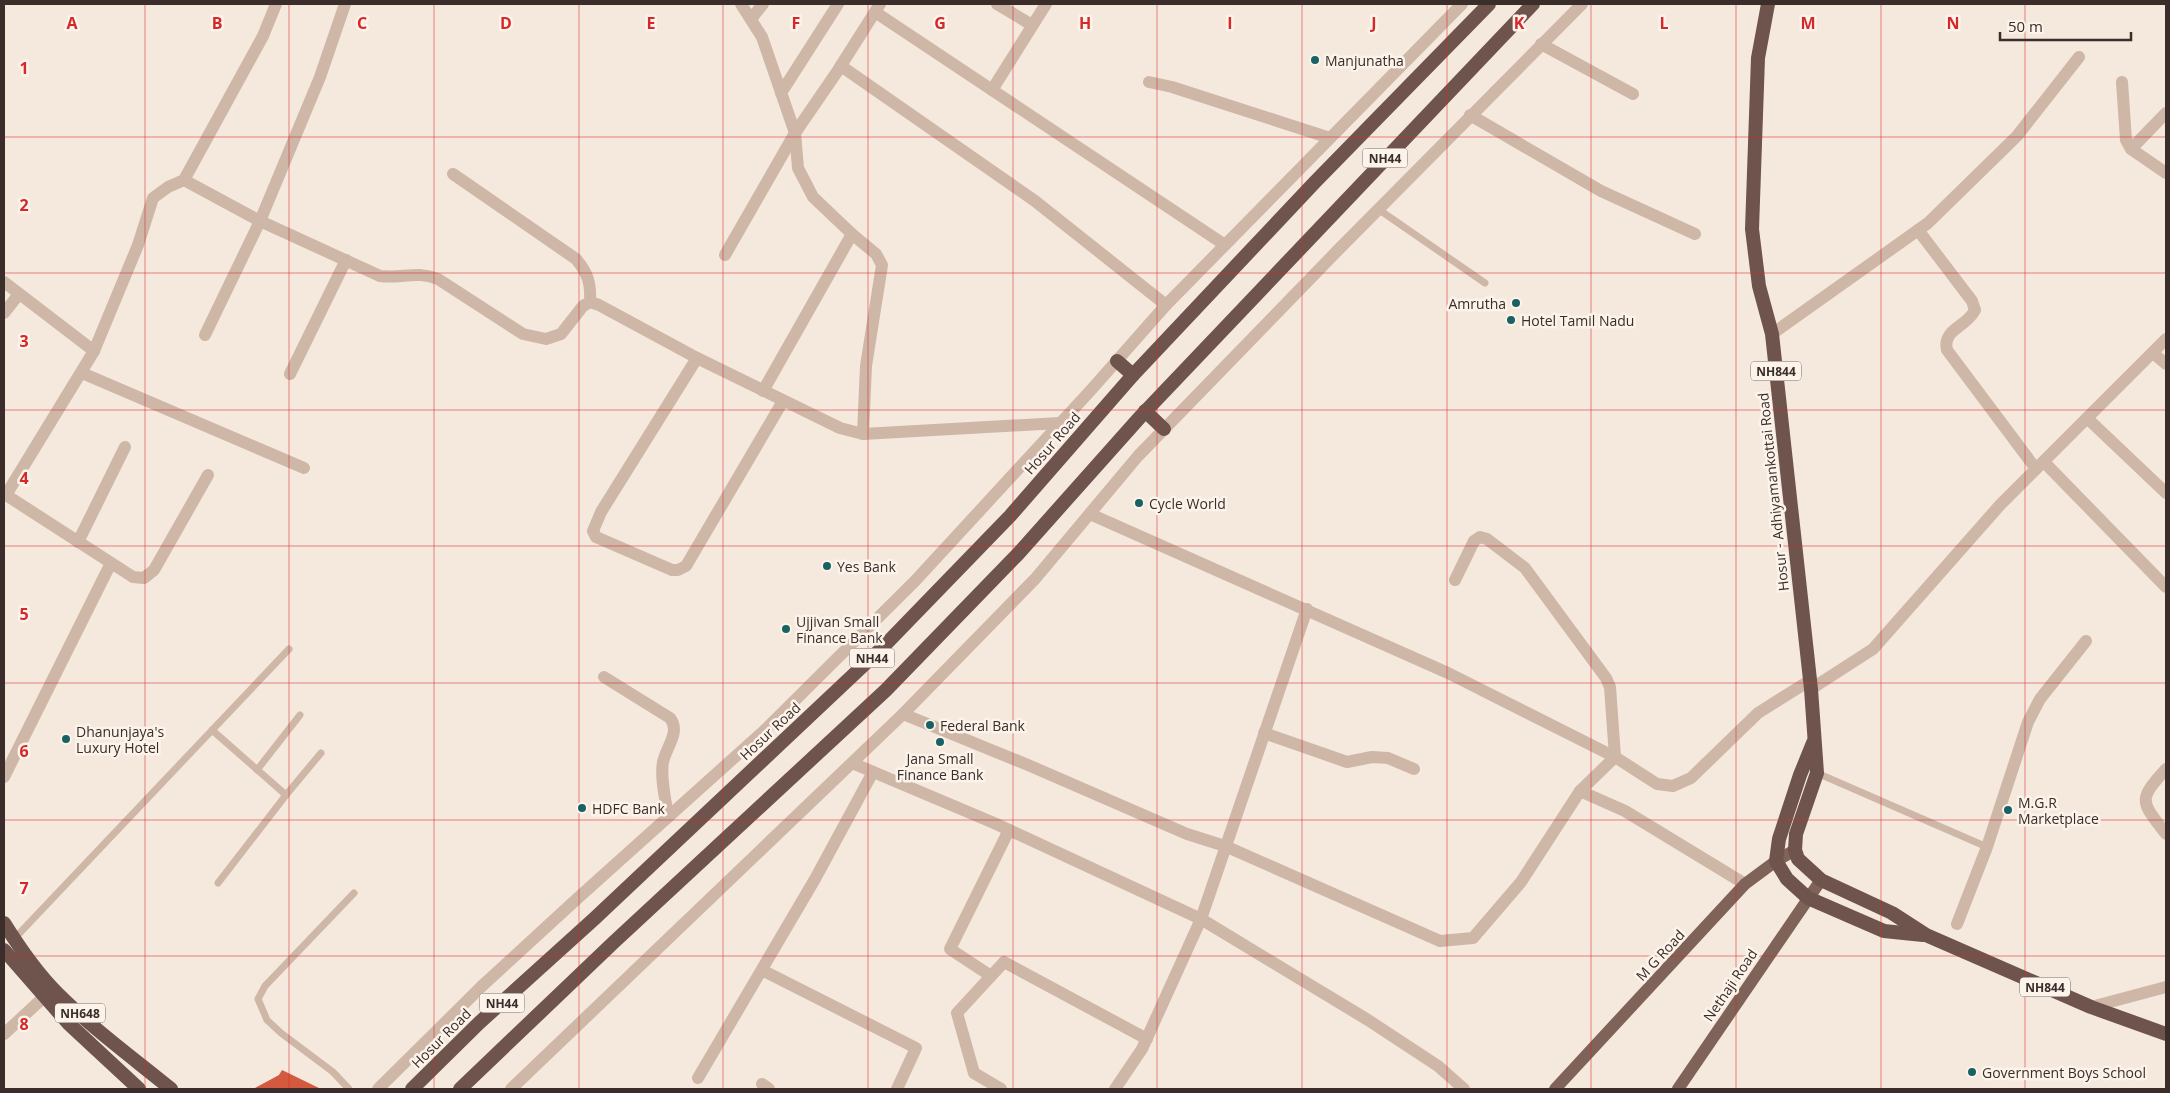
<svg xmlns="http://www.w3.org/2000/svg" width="2170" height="1093" font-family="'Open Sans',sans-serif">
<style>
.building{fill:#d35a3e}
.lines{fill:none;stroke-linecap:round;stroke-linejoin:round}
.service{stroke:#cfb7a8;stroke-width:7}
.minor{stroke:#cfb7a8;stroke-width:12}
.tertiary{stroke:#cfb7a8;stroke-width:12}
.primary{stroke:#7f6358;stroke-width:12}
.trunk{stroke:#6e544c;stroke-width:14}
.grid{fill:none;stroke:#d62828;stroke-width:1;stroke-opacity:0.55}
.poi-dot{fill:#196162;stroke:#fcf3eb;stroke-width:2}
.labels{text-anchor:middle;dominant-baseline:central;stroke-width:5;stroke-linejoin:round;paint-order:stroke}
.shield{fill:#fcf3eb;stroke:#756863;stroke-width:1}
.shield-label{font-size:12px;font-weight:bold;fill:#3b2d29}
.poi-label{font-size:14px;fill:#3b2d29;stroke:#fcf3eb;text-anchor:start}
.street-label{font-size:14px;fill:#3b2d29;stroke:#fcf3eb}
.grid-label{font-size:16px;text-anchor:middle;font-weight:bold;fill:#d62828;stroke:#fcf3eb;stroke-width:5;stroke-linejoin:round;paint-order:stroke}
</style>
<rect width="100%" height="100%" fill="#f5e9de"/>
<!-- building -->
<polygon class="building" points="282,1070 321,1089 253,1089 279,1075"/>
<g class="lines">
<!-- service -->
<g class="service">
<polyline points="1378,209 1485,283"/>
<polyline points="212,730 286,795 218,883"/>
<polyline points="257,770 300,715"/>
<polyline points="1817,773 1987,847"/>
<polyline points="286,795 321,753"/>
<polyline points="14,939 289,649"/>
<polyline points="349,1089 333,1072 281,1033 267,1020 258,999 265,986 354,893"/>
</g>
<!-- minor -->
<g class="minor">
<polyline points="741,4 762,37 795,133 841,66 1035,201 1166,305"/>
<polyline points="997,4 1032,25"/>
<polyline points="875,12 1225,245"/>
<polyline points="751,19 763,4"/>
<polyline points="1541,44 1633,94"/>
<polyline points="840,67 880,4"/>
<polyline points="1149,82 1172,87 1330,138"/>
<polyline points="2122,82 2126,140 2131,149 2166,173"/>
<polyline points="992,90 1046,4"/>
<polyline points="781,93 838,4"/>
<polyline points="1470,115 1601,191 1695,234"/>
<polyline points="795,133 798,168 813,197 852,234 876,254 882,265 866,366 863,434"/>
<polyline points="2131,149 2166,113"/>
<path d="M453,174L576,259C588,273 591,284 590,302"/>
<path d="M184,180L260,221L380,276C402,279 416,270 438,279L523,334L546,339L561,334L583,306L590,302L599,305L697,358L840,428L863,434L1059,423"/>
<path d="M1918,230L1972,301L1975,310C1967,327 1942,329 1947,350L2036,469"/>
<polyline points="725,255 795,133"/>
<polyline points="4,282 94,351 138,245 153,198 168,187 184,180 263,36 276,4"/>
<polyline points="4,313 19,294"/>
<polyline points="1772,334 1928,223 2017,136 2079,57"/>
<polyline points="205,335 260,221 320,77 345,4"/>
<polyline points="2153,353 2166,364"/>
<polyline points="697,358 601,512 593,531 596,537 672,570 678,570 686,566 783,401"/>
<polyline points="82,373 304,468"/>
<polyline points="290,374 346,260"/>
<polyline points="763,391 852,234"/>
<polyline points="2087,418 2166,493"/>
<polyline points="2044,462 2166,587"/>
<polyline points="4,494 6,495 94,351"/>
<polyline points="6,495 133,577 144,578 154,570 208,475"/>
<polyline points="1090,514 1448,673 1615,757 1657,784 1673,786 1691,778 1758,713 1809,681"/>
<polyline points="78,542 125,447"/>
<polyline points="1455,580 1474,541 1480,537 1487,539 1525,568 1606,678 1610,687 1615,757 1580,791"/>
<path d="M604,677L670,718C681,732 666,747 663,762C660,779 666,800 668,817"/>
<polyline points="1811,689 1873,649 2000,505 2166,339"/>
<polyline points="903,714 1028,765 1187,834 1225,846 1440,941 1473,938 1521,882 1580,791 1625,811 1745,884"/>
<polyline points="1264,733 1347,762 1372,757 1388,758 1414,769"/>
<polyline points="852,763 994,823 1201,919 1368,1020 1438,1066 1464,1089"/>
<path d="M2166,769C2137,801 2141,801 2166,834"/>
<polyline points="4,777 111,563"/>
<polyline points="1957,924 1987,847 2028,722 2040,699 2086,641"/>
<polyline points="762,970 916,1048 897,1089"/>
<polyline points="991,976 950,949 1009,830"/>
<polyline points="2091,1007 2166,987"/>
<polyline points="4,1034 44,997"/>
<polyline points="698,1078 815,879 873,772"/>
<polyline points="762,1084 769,1089"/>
<polyline points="1001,1089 974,1073 957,1013 1004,962 1147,1039"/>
<polyline points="1115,1089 1142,1049 1201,919 1307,609"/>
</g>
<!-- tertiary -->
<g class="tertiary">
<polyline points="378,1089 482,986 579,897 765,730 915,581 1091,390 1166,305 1462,4"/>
<polyline points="511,1089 903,714 1035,579 1138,456 1340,248 1582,4"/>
</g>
<!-- primary -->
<g class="primary">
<polyline points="1555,1089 1745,884 1776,861 1795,850"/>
<polyline points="1678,1089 1821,880"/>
</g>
<!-- trunk -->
<g class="trunk">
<polyline points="1768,4 1758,58 1752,229 1759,286 1772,334 1811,689 1817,773 1796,834 1795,850 1798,859 1821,880 1892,913 1926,935 2091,1007 2166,1034"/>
<polyline points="1117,361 1133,375"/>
<polyline points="1145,411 1164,429"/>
<polyline points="1813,743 1800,775 1779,839 1776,861 1787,879 1808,898 1884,931 1923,935"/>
<path d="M4,923C19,947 36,972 57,993C92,1028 133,1058 171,1089"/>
<polyline points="4,950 68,1023 139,1089"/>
<polyline points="412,1089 479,1023 594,919 884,646 1010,516 1133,375 1315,182 1489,4"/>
<polyline points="460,1089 614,942 886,690 1018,554 1141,416 1533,4"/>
</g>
</g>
<!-- grid -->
<path class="grid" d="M145,4V1089M289,4V1089M434,4V1089M579,4V1089M723,4V1089M868,4V1089M1013,4V1089M1157,4V1089M1302,4V1089M1447,4V1089M1591,4V1089M1736,4V1089M1881,4V1089M2025,4V1089M4,137H2166M4,273H2166M4,410H2166M4,546H2166M4,683H2166M4,820H2166M4,956H2166"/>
<!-- markers -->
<g class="poi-dot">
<circle cx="1315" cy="60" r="5"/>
<circle cx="1516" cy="303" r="5"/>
<circle cx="1511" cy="320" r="5"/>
<circle cx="1139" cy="503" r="5"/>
<circle cx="827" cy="566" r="5"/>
<circle cx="786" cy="629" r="5"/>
<circle cx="930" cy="725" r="5"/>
<circle cx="66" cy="739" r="5"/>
<circle cx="940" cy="742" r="5"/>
<circle cx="582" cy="808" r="5"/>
<circle cx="2008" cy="810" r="5"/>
<circle cx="1972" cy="1072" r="5"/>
</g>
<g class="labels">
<!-- shield labels -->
<g class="shield">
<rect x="1362.5" y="148.5" width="45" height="19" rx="4"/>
<rect x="1751" y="361.5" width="50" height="19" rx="4"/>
<rect x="849.5" y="648.5" width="45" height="19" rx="4"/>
<rect x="2020" y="977.5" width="50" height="19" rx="4"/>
<rect x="479.5" y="993.5" width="45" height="19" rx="4"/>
<rect x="55" y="1003.5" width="50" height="19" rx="4"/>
</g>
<g class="shield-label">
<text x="1385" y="158">NH44</text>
<text x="1776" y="371">NH844</text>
<text x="872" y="658">NH44</text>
<text x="2045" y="987">NH844</text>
<text x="502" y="1003">NH44</text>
<text x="80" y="1013">NH648</text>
</g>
<!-- poi labels -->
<g class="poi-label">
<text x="1325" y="60">Manjunatha</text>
<text x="1506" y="303" text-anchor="end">Amrutha</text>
<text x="1521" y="320">Hotel Tamil Nadu</text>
<text x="1149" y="503">Cycle World</text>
<text x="837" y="566">Yes Bank</text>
<text x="796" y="621">Ujjivan Small<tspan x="796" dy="16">Finance Bank</tspan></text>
<text x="940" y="725">Federal Bank</text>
<text x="76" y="731">Dhanunjaya's<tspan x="76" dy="16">Luxury Hotel</tspan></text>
<text x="940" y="758" text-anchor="middle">Jana Small<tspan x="940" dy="16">Finance Bank</tspan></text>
<text x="2018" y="802">M.G.R<tspan x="2018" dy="16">Marketplace</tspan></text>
<text x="592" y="808">HDFC Bank</text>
<text x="1982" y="1072">Government Boys School</text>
</g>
<!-- street labels -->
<g class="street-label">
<text transform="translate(1052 443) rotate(-49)">Hosur Road</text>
<text transform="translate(1773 492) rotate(-96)">Hosur - Adhiyamankottai Road</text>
<text transform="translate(770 731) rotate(-43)">Hosur Road</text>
<text transform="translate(1660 955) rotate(-47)">M G Road</text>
<text transform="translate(1730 985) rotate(-56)">Nethaji Road</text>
<text transform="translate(441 1038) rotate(-45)">Hosur Road</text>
</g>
</g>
<g class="grid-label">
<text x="72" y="29">A</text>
<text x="217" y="29">B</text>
<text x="362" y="29">C</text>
<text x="506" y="29">D</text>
<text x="651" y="29">E</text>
<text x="796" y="29">F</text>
<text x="940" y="29">G</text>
<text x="1085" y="29">H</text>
<text x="1230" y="29">I</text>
<text x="1374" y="29">J</text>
<text x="1519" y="29">K</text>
<text x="1664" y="29">L</text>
<text x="1808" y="29">M</text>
<text x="1953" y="29">N</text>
<text x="24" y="74">1</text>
<text x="24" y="211">2</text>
<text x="24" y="347">3</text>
<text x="24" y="484">4</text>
<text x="24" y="620">5</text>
<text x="24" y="757">6</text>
<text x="24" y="894">7</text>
<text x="24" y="1030">8</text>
</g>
<!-- border -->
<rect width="2170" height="1093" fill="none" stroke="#3b2d29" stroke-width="10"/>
<!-- scale -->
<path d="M2000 32v8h131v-8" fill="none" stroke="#3b2d29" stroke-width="2.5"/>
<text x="2008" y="32" font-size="15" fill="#3b2d29" stroke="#fcf3eb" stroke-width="4" paint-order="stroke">50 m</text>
</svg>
